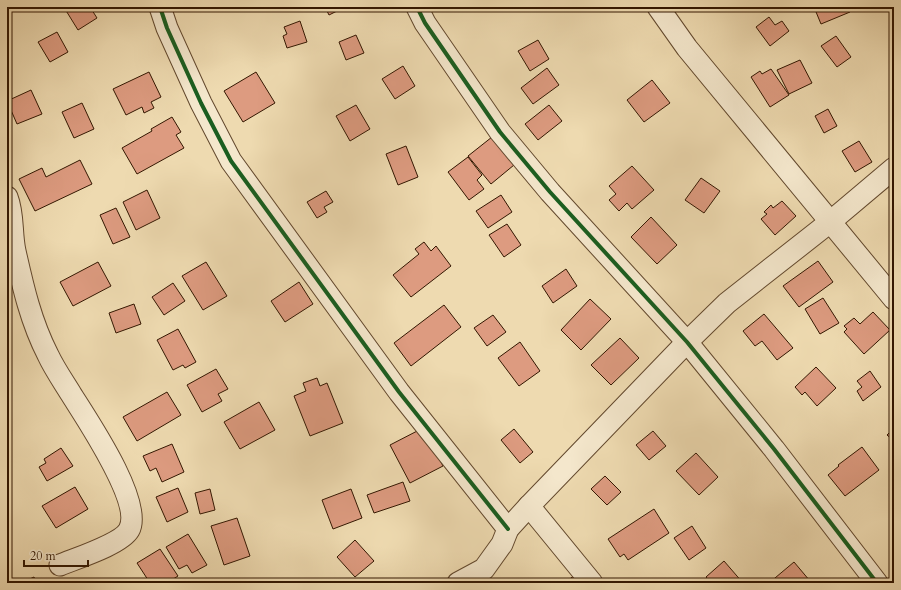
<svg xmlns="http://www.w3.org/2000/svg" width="901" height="590" font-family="Cardo,serif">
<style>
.building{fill:#dd9b80;stroke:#331701}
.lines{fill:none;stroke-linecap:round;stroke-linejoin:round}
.minor-casing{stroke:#62482d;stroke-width:23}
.minor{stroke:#f4e7cc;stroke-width:21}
.cycleway-casing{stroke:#f4e7cc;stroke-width:6}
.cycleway{stroke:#1b5e20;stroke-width:4}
</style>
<rect width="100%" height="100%" fill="#eedab0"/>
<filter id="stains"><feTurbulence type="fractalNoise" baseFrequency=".005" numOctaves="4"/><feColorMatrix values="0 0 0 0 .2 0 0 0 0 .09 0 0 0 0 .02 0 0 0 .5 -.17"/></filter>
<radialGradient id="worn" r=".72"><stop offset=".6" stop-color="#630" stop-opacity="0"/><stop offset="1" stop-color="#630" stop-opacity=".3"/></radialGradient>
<!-- building -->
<g class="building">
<polygon points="68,7 90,7 97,18 78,30 65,9"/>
<polygon points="325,7 345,7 329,15"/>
<polygon points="814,7 847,7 850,12 821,24"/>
<polygon points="769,17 775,25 782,21 789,31 770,46 756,27"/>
<polygon points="300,21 307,42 287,48 283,36 287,34 284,27"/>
<polygon points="57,32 68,52 50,62 38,42"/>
<polygon points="356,35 364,53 346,60 339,42"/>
<polygon points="836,36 851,57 837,67 821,46"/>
<polygon points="538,40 549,59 530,71 518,51"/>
<polygon points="800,60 812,83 789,94 777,70"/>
<polygon points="403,66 415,86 395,99 382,79"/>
<polygon points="547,68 559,85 533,104 521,88"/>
<polygon points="771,69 789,95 770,107 751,77 760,71 762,74"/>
<polygon points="149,72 161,97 151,102 154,108 144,113 142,107 126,115 113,89"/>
<polygon points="256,72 275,103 243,122 224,91"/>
<polygon points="652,80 670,103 644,122 627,100"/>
<polygon points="31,90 42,114 17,124 7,101"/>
<polygon points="82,103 94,129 74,138 62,112"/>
<polygon points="356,105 370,129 350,141 336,116"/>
<polygon points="549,105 562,121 538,140 525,124"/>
<polygon points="828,109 837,126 824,133 815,116"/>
<polygon points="172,117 181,132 176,135 184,148 137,174 122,148 152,131 151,129"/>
<polygon points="492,137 514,165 491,184 468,156"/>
<polygon points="859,141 872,162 855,172 842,151"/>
<polygon points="406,146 418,177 398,185 386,154"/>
<polygon points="468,157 482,175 477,180 484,189 469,200 448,172"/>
<polygon points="80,160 92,184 35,211 19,179 42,168 46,177"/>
<polygon points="632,166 654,190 632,209 627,203 619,211 609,200 616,194 609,186"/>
<polygon points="701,178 720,191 704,213 685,200"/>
<polygon points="147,190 160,218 136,230 123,202"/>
<polygon points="326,191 333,202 324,207 327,212 317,218 307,202"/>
<polygon points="501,195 512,212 488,228 476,211"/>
<polygon points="782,201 796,216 775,235 761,219 767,214 764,212 771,205 773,208"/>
<polygon points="116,208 130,237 113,244 100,215"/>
<polygon points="651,217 677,245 657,264 631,237"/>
<polygon points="507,224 521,245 504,257 489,235"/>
<polygon points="424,242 431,251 436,246 451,266 411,297 393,275 419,254 415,249"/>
<polygon points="818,261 833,282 799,307 783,286"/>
<polygon points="98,262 111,286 73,306 60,282"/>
<polygon points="206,262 227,296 203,310 182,276"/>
<polygon points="566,269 577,286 553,303 542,286"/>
<polygon points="299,282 313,304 285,322 271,301"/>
<polygon points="173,283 185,301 164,315 152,297"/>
<polygon points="823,298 839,323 820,334 805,309"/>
<polygon points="590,299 611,319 581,350 561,330"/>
<polygon points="134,304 141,324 116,333 109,313"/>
<polygon points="444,305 461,327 411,366 394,343"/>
<polygon points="873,312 890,330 864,354 844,332 847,329 844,326 854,318 860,324"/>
<polygon points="764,314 793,348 777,360 762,341 755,346 743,331"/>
<polygon points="493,315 506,332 487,346 474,328"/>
<polygon points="178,329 196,362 185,368 183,365 173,370 157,340"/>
<polygon points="620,338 639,358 611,385 591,365"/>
<polygon points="520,342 540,371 519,386 498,358"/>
<polygon points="816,367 836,388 817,406 805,392 802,395 795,387"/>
<polygon points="216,369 228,389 218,394 222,401 202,412 187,385"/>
<polygon points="870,371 881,387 863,401 857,391 862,387 857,381"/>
<polygon points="317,378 320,386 327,383 343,423 310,436 294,396 306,391 303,383"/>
<polygon points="167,392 181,415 137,441 123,417"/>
<polygon points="259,402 275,430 240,449 224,422"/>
<polygon points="423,428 443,466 410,483 390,445"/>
<polygon points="894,428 894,441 887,435"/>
<polygon points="514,429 533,452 520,463 501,440"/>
<polygon points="653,431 666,446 649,460 636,445"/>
<polygon points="172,444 184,472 162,482 156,468 150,471 143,456"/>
<polygon points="862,447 879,470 845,496 828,475 839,466 838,465"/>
<polygon points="61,448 73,466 47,481 39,467 46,463 44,459"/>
<polygon points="696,453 718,477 699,495 676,471"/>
<polygon points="605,476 621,492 607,505 591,489"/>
<polygon points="403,482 410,501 374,513 367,495"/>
<polygon points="75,487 88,509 56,528 42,506"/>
<polygon points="178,488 188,512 167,522 156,497"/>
<polygon points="210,489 215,510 200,514 195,493"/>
<polygon points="351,489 362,518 333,529 322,500"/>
<polygon points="654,509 669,533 628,560 624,554 620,557 608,539"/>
<polygon points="237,518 250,556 224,565 211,526"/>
<polygon points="692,526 706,548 689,560 674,538"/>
<polygon points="188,534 207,565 192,573 187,565 179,569 166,547"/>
<polygon points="355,540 374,561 355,577 337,557"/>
<polygon points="160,549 178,576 167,583 150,583 137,563"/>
<polygon points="724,561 743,583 711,583 706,577"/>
<polygon points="794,562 810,581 807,583 769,583"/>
<polygon points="578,573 585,583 564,583"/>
<polygon points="34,577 37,583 21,583"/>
</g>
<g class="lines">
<!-- minor casing -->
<g class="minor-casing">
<g id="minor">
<polyline points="160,7 167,28 201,103 231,161 399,392 508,529"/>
<polyline points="417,7 425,23 500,132 550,192 687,342 774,449 877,583"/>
<polyline points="658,7 687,48 894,299"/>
<path d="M7,197C14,215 11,233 15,251C23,287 31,322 48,355C54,368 63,381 71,394C86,418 144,503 129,530C121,544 77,558 60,565"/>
<polyline points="529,506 592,583"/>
<polyline points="458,583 484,569 502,544 508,529 529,506 687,342 727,303 830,222 894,168"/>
</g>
</g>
<!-- minor -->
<use href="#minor" class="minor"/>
<!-- cycleway casing -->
<g class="cycleway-casing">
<g id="cycleway">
<polyline points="160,7 167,28 201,103 231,161 399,392 508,529"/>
<polyline points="417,7 425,23 500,132 550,192 687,342 774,449 877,583"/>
</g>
</g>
<!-- cycleway -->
<use href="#cycleway" class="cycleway"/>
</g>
<!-- margin -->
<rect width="901" height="590" fill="none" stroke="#eedab0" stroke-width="24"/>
<rect x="8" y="8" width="885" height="574" fill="none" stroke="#331701" stroke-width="2"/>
<rect x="12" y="12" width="877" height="566" fill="none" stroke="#331701"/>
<!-- scale -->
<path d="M24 560v6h64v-6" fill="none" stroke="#331701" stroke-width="2"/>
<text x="30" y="560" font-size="12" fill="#331701" stroke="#f4e7cc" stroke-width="3" paint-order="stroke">20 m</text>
<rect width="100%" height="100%" filter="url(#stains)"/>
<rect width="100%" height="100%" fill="url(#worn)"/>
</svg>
